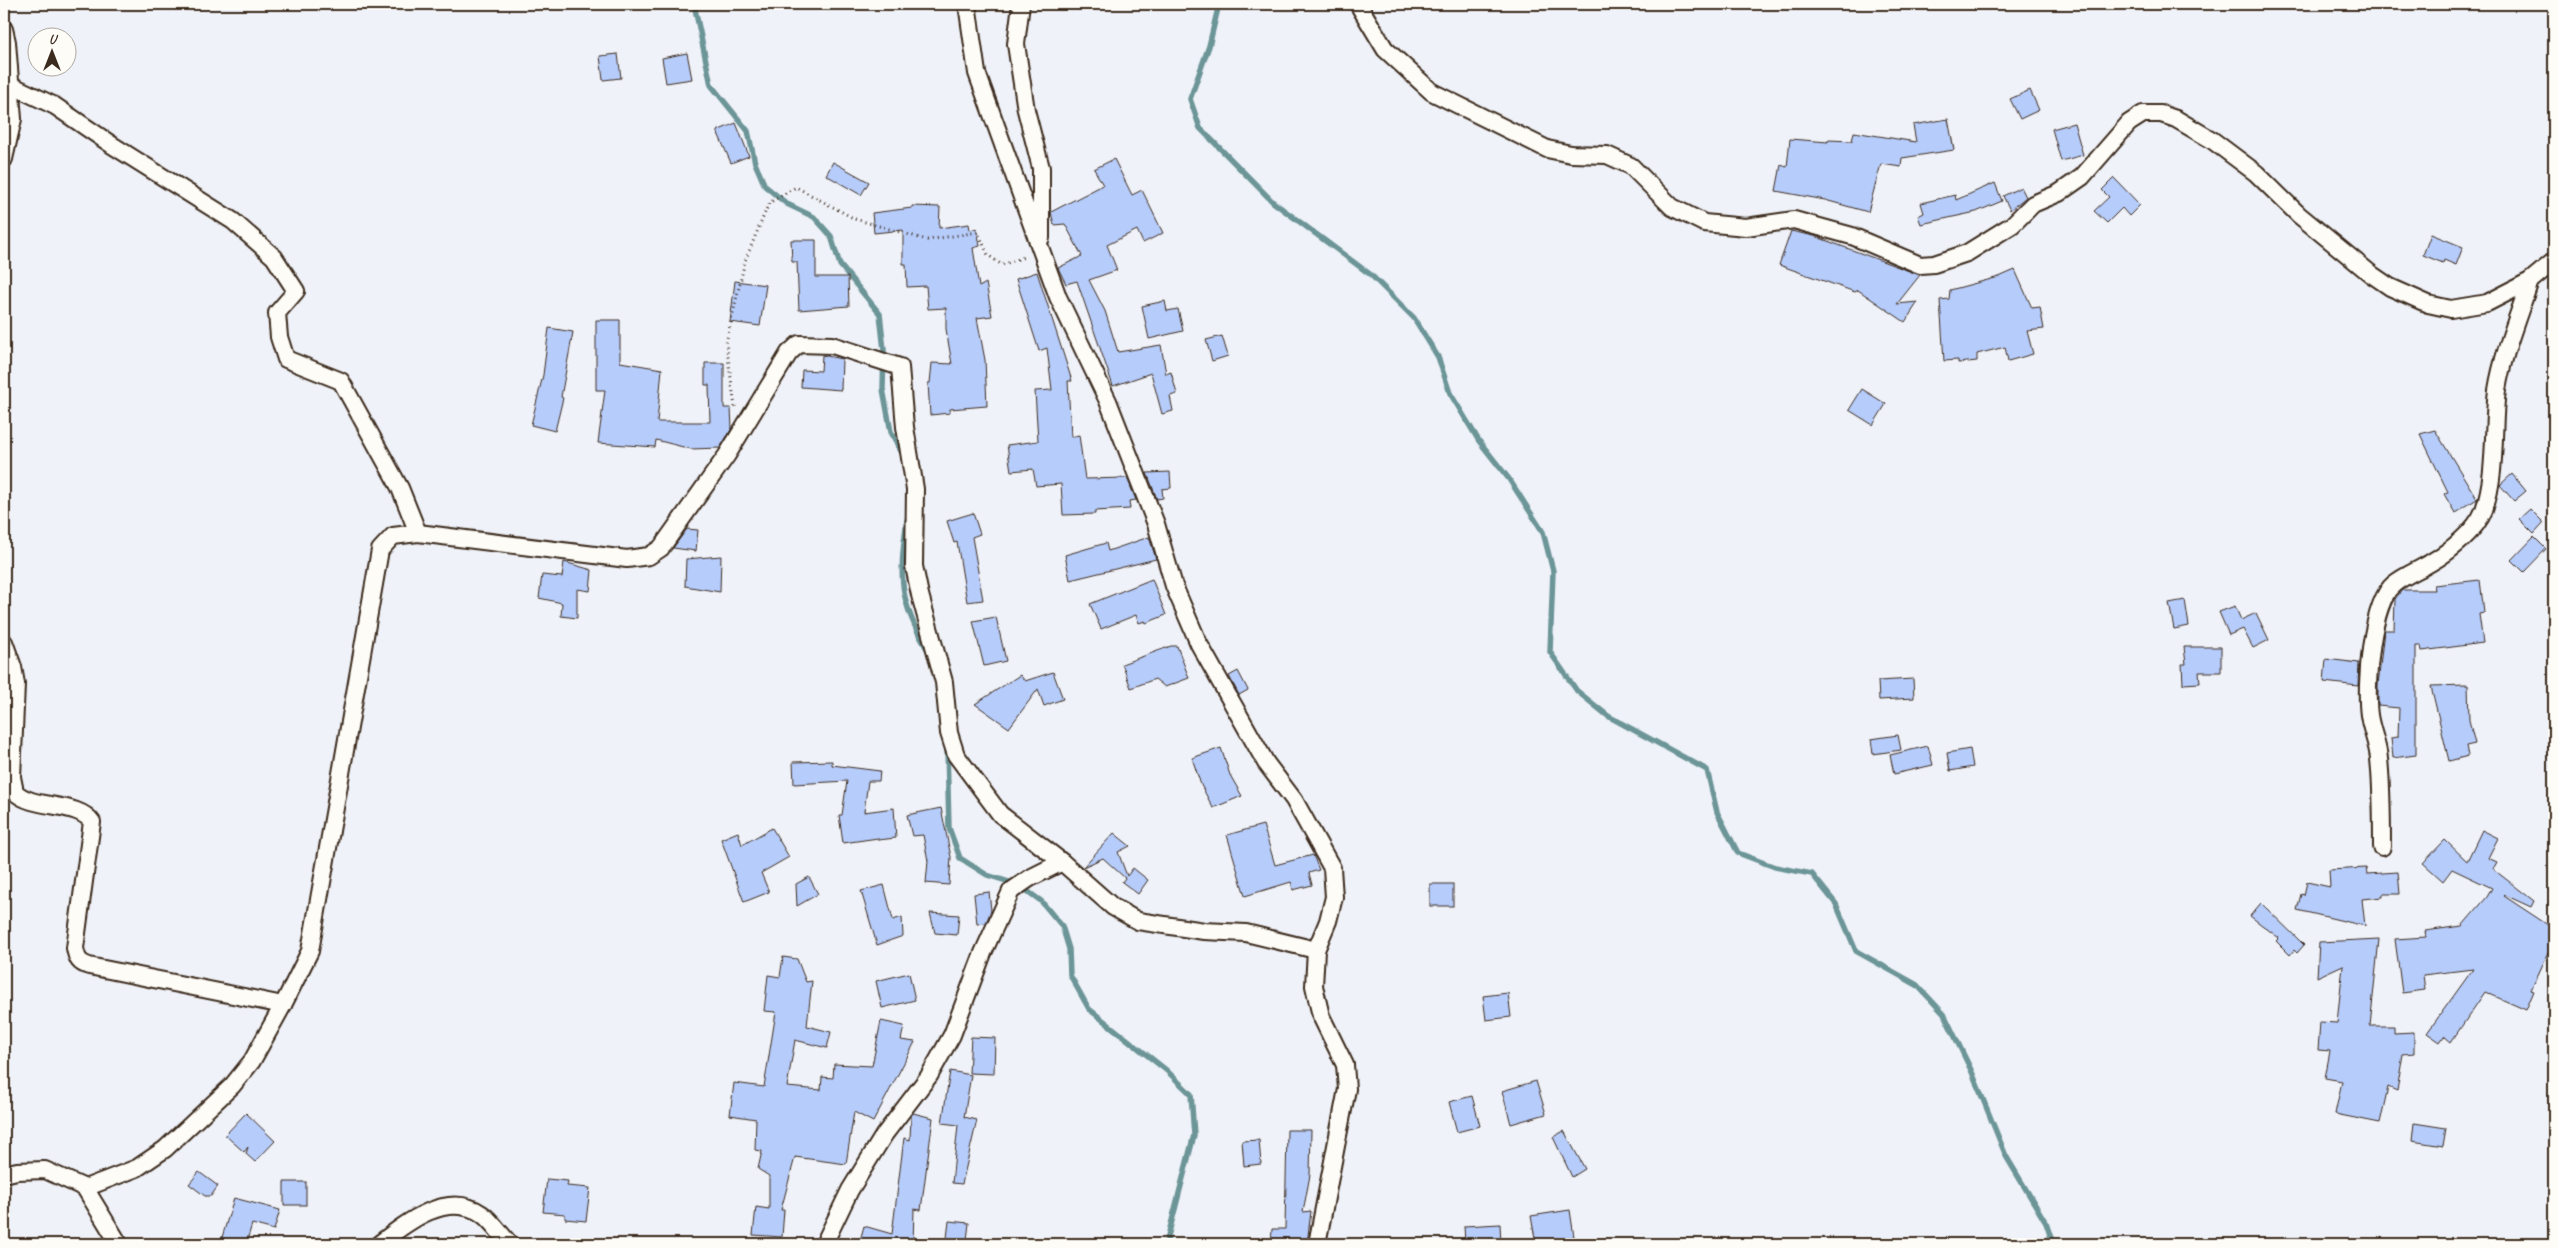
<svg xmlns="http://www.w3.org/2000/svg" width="2558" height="1248" font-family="Caveat,sans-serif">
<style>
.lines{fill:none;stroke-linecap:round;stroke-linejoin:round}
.stream{stroke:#6c9598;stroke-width:5.5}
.building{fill:#b6ccfb;stroke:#3b2a1e}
.street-casing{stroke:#3b2a1e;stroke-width:20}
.path{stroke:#3b2a1e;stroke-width:3;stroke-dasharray:1 4;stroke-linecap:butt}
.street{stroke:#fdfcf7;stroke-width:16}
</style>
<rect width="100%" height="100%" fill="#eff2f8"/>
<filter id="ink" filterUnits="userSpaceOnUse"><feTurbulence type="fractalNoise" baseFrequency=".02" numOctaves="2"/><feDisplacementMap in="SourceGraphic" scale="10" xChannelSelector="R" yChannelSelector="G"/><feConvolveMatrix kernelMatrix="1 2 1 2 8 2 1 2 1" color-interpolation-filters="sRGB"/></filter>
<g filter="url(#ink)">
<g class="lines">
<!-- stream -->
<g class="stream">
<polyline points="694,4 711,85 748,131 755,163 765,186 787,204 814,217 831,236 840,265 880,314 884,350 883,389 891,432 903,455"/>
<polyline points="1219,4 1209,46 1190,99 1200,128 1273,202 1371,275 1414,318 1438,357 1450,393 1479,441 1509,479 1543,532 1553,571 1550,652 1577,691 1608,716 1707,770 1717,812 1738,853 1775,867 1812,874 1836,904 1856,951 1917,985 1944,1014 1972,1072 2006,1156 2046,1223 2053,1244"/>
<path d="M907,520C899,576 898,602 929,652"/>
<polyline points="947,748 949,828 960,858 987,875 1019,885 1041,901 1062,926 1069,949 1070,975 1089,1009 1166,1070 1191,1094 1194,1135 1166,1244"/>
</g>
</g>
<!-- building -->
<g class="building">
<polygon points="687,53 692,79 666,83 662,58"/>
<polygon points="618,54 621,78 603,80 600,56"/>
<polygon points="2030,90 2039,110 2020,119 2010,99"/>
<polygon points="1948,119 1954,150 1902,158 1901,167 1881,164 1868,212 1825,200 1776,191 1781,165 1787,167 1790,139 1828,142 1828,140 1852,141 1854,132 1916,142 1913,125"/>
<polygon points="736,123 749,156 731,163 717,131"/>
<polygon points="2074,123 2083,155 2061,161 2052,129"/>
<polygon points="1114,159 1132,195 1142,190 1163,233 1143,243 1137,230 1107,245 1117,270 1089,280 1105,311 1118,352 1161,345 1166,374 1171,372 1177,394 1170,396 1173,411 1162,414 1151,373 1113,386 1077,281 1066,284 1058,268 1082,256 1065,224 1054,225 1051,212 1103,185 1094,169"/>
<polygon points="833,162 869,182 861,195 826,175"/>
<polygon points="2114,178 2140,205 2129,216 2122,208 2107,223 2094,211 2109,197 2102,190"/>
<polygon points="1995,183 2002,201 1976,212 1921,224 1918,216 1924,213 1921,203 1955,195 1956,200"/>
<polygon points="2021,187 2026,197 2010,210 2003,196"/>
<polygon points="912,206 940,207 939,228 969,224 970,230 977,228 980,246 973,248 979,287 986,283 992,316 977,318 985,360 987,406 950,409 950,413 930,415 928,383 930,383 932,363 952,364 946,329 946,308 928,309 926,286 907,287 906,264 903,264 903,230 874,233 872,213 912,208"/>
<polygon points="1791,231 1814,236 1920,275 1897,304 1918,302 1905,322 1858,290 1855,292 1779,265"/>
<polygon points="2431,234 2463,247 2456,265 2444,260 2443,263 2423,255"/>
<polygon points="791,240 816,240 816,277 848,277 849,306 799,310 797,262 792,262"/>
<polygon points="2015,270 2032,308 2040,307 2044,329 2027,331 2033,354 2008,361 2005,347 1977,354 1977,361 1958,363 1958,360 1944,361 1940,300 1949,299 1950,290 1999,277"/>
<polygon points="1037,272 1072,381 1068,381 1071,437 1079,435 1085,479 1127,478 1136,500 1129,501 1130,509 1095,511 1095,514 1063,515 1061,484 1036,486 1033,469 1011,471 1007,445 1038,441 1035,391 1052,390 1047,348 1039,351 1016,279"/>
<polygon points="735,281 766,285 760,326 730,322"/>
<polygon points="1165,301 1167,311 1178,309 1183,331 1149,339 1142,306"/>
<polygon points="596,320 620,320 620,362 662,369 657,422 710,422 709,385 705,385 705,363 724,363 724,408 731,408 732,428 720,448 691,449 656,440 655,447 598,443 605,390 596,390"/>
<polygon points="549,328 573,332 561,397 563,398 555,431 531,425 543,375"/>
<polygon points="1222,336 1228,356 1212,361 1206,340"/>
<polygon points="822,355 842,359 841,390 801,387 802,370 821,371"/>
<polygon points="1862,389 1886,404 1873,425 1849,410"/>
<polygon points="2435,430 2477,499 2455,513 2444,494 2448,492 2420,434"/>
<polygon points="1170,472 1171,488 1162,489 1163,498 1157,499 1147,473"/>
<polygon points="2512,474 2526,491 2514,501 2500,485"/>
<polygon points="2530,509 2544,523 2534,534 2519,519"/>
<polygon points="973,513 980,534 972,537 983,600 967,602 957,542 954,543 947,521"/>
<polygon points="687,529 698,530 696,551 673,548"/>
<polygon points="1149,537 1156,559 1070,580 1065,555 1106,543 1108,551"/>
<polygon points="2534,537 2546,549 2524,572 2512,560"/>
<polygon points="721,556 720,592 685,586 686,559"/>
<polygon points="564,562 592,570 590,591 577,589 577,618 561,616 562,603 539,598 542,575 562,577"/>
<polygon points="1152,579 1166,615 1146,623 1145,621 1139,623 1136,615 1101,629 1090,604"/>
<polygon points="2480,580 2484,613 2479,614 2483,643 2422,651 2421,646 2416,646 2416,755 2393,758 2391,738 2398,737 2399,708 2378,706 2378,685 2384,630 2394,630 2395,599 2402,590 2435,590 2434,585"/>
<polygon points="2185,600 2189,626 2174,629 2169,603"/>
<polygon points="2235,606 2241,620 2256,613 2269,640 2253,648 2243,629 2229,635 2219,612"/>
<polygon points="996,617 1006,661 984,666 973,621"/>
<polygon points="1171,646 1177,646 1189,678 1165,687 1155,679 1131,688 1122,664"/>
<polygon points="2184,647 2221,647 2221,672 2199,672 2200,683 2183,684 2182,664 2186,664"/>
<polygon points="2326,659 2359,663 2358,686 2324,682"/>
<polygon points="1238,671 1248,690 1239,695 1229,676"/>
<polygon points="1053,672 1063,699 1044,706 1038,689 1009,728 975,704 1020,675 1025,681"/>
<polygon points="1913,679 1914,698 1879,700 1878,681"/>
<polygon points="2468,685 2469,720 2475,744 2466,746 2468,756 2449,761 2431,686"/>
<polygon points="1898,735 1901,750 1873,754 1871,739"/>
<polygon points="1928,746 1933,765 1894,774 1890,755"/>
<polygon points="1221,748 1230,775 1242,796 1213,808 1201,785 1192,758"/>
<polygon points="1970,749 1973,767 1950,771 1947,753"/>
<polygon points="832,761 832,765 880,771 879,781 868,781 864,812 894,808 896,838 878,840 878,838 843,843 839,815 842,815 847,781 794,784 793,762"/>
<polygon points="941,808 951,857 949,885 926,883 928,861 923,835 912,836 907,815"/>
<polygon points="1263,825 1275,865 1313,855 1319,870 1309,873 1312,885 1293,890 1291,882 1245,896 1227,835"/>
<polygon points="772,828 789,857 761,873 769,892 744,902 721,839 738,832 742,845"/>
<polygon points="2482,830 2498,838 2488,858 2497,862 2493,869 2534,901 2531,907 2505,895 2504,896 2554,929 2554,957 2548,953 2531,990 2534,991 2526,1010 2485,992 2451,1042 2444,1036 2440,1042 2427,1033 2473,969 2423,975 2425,990 2402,993 2395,939 2426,937 2425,931 2462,926 2487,897 2492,888 2452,869 2443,881 2423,863 2445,840 2467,861"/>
<polygon points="1114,833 1130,846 1118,852 1127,876 1133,868 1148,880 1138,894 1122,882 1125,878 1103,858 1083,867"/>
<polygon points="2366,868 2367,874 2398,872 2400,894 2383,894 2383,897 2362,899 2365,926 2297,910 2301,894 2304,895 2307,882 2330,887 2329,870"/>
<polygon points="809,877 818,894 797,906 796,884"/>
<rect x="1430" y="884" width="23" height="22"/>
<polygon points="884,885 893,920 902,917 903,936 877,945 861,891"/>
<polygon points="989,892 991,910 986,923 977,924 974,894"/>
<polygon points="2261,903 2304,945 2297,953 2294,950 2290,955 2276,941 2279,938 2250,916"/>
<polygon points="930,913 959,915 957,935 935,933"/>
<polygon points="2379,939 2370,1026 2394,1026 2394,1033 2414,1032 2414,1053 2403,1054 2397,1091 2388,1087 2380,1123 2335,1114 2342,1081 2325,1078 2330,1051 2318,1050 2320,1022 2337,1023 2343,965 2317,977 2319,942"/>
<polygon points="783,957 797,959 806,982 812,981 807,1026 831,1032 827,1048 795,1040 787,1087 821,1090 822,1077 833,1078 834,1064 872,1066 881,1021 904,1026 901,1040 915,1042 873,1122 854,1112 846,1164 795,1157 781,1210 784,1210 782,1237 753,1235 756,1207 769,1209 769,1176 758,1169 762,1151 755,1150 756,1119 730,1115 734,1083 764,1087 776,1012 764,1011 768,975 780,977"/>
<polygon points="909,973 915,1000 882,1008 876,981"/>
<polygon points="1508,993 1511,1017 1486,1020 1483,996"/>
<polygon points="971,1037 995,1038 994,1074 969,1073"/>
<polygon points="950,1071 971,1075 964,1117 977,1120 962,1184 952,1183 958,1125 942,1123"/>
<polygon points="1536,1081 1546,1114 1511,1124 1502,1091"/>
<polygon points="1472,1096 1480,1126 1457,1132 1449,1102"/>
<polygon points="246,1113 275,1141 255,1162 246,1154 248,1147 244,1152 225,1135"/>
<polygon points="913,1113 933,1118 921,1210 914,1209 913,1244 859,1244 864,1226 892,1234 904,1138 910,1140 911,1116"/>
<polygon points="2414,1123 2446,1128 2443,1146 2412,1141"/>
<polygon points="1287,1130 1311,1130 1310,1175 1303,1212 1311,1211 1307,1244 1271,1244 1272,1229 1285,1229"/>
<polygon points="1564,1131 1585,1169 1572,1177 1553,1137"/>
<polygon points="1259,1140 1261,1164 1244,1166 1242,1141"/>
<polygon points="199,1172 218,1186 211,1196 205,1196 189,1184"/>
<polygon points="547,1179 568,1181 567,1186 590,1188 586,1221 565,1219 565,1214 543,1212"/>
<rect x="284" y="1182" width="22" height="23"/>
<polygon points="234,1198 280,1210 274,1230 252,1224 246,1244 220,1244"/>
<polygon points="1570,1210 1574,1237 1536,1244 1531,1216"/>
<polygon points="949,1221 969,1223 967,1240 947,1238"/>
<polygon points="1500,1224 1501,1244 1465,1244 1464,1226"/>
</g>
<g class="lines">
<!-- street casing -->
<g class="street-casing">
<g id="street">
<polyline points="967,4 977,73 1058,297 1108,401 1156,524 1174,586 1199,644 1266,763 1294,800 1332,868 1334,897 1328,921 1316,950 1314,986 1321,1016 1345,1065 1347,1089 1317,1244"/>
<polyline points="1021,4 1016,44 1026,110 1041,168 1041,238"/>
<polyline points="1358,4 1385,49 1432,92 1547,149 1571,154 1607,155 1631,166 1672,207 1704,223 1746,227 1794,220 1852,236 1920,265 1934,264 1967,253 2012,225 2033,204 2059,193 2082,177 2129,123 2143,114 2161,114 2176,119 2212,140 2256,173 2299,215 2371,274 2390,287 2428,304 2451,309 2487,303 2530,281 2554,261"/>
<polyline points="4,29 7,42 13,119 4,159"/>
<polyline points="11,85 55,106 112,145 233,221 274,257 296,291 277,313 279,337 286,359 341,381 400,488 418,533"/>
<path d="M4,642L13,667L16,684L12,777L15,792C33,810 78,801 92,822L75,948C77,959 79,963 89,966L283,1005L252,1061L232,1086L165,1149L137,1168L85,1188"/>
<path d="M2382,847C2382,818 2382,788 2379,759C2378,744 2371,730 2369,715C2365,686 2371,603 2394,584C2405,575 2419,570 2430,563C2449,552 2476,531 2484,510C2497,471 2492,430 2497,390C2503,353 2518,317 2530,281"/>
<polyline points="283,1005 310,951 380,550 393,536 418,533 627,559 649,556 661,548 727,455 789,353 799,344 832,345 900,367 905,427 915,489 914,566 920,595 944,682 949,733 956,755 1000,814 1062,862 1113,907 1138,921 1204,931 1246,933 1316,950"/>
<polyline points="4,1174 17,1171 45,1170 85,1188 119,1244"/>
<path d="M379,1244C406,1223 447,1190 482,1214C492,1221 501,1235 510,1244"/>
<polyline points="824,1244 850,1190 884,1135 929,1076 952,1035 983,953 1011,891 1030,878 1062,862"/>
</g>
</g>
<!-- path -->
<polyline class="path" points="735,407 726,343 745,261 769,203 796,187 855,219 927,240 978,232 988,255 1002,265 1024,257"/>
<!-- street -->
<use href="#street" class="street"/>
</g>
</g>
<!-- margin -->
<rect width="2558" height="1248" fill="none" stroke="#fdfcf7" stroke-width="20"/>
<rect x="10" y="10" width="2538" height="1228" fill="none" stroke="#3b2a1e" stroke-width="2" filter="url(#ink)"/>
<!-- north arrow -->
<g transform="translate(52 52)"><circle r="24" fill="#fdfcf7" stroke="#afa8a0"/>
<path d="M0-4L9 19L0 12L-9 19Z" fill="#3b2a1e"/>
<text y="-8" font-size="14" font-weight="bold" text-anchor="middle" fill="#3b2a1e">U</text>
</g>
</svg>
